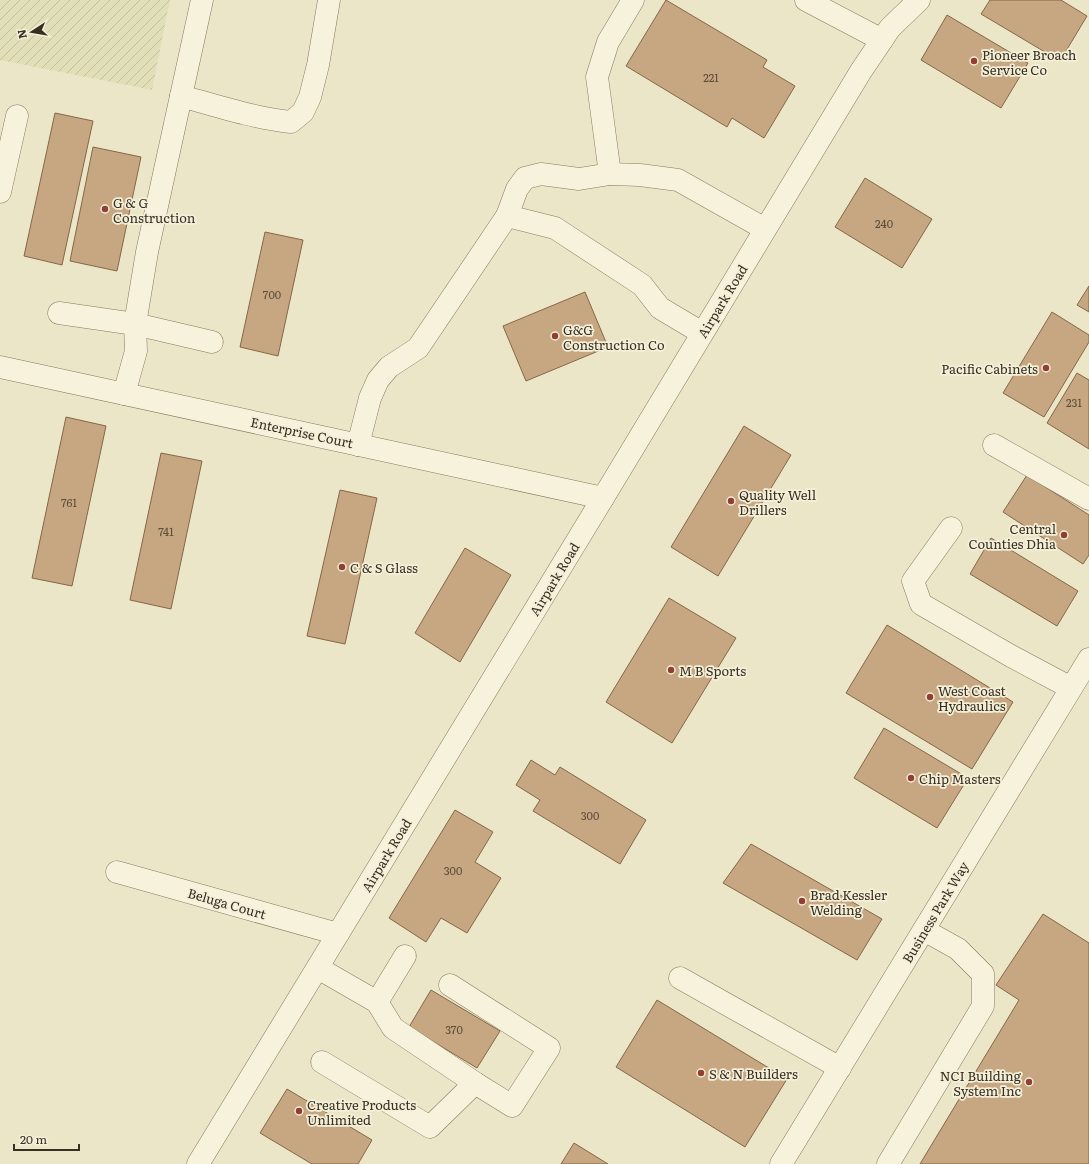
<svg xmlns="http://www.w3.org/2000/svg" width="1089" height="1164" font-family="Literata,serif">
<style>
.farmland{fill:url(#farmland-furrows)}
.building{fill:#c7a782;stroke:#846746}
.lines{fill:none;stroke-linecap:round;stroke-linejoin:round}
.minor-casing{stroke:#87795f;stroke-width:23}
.minor{stroke:#f7f2dc;stroke-width:22}
.poi-dot{fill:#913f33;stroke:#f4efd8;stroke-width:1.5}
.labels{text-anchor:middle;dominant-baseline:central;stroke-width:3.5;stroke-linejoin:round;paint-order:stroke}
.number-label{font-size:11px;fill:#5c4d39}
.poi-label{font-size:13px;fill:#382f21;stroke:#f4efd8;text-anchor:start}
.street-label{font-size:13px;fill:#382f21;stroke:#f4efd8}
</style>
<defs>
<pattern id="farmland-furrows" width="10" height="10" patternUnits="userSpaceOnUse"><rect width="10" height="10" fill="#e1dfb7"/><path d="M-1 1l2-2M0 10L10 0M9 11l2-2" fill="none" stroke="#c2c09d"/></pattern>
</defs>
<rect width="100%" height="100%" fill="#ece6c9"/>
<!-- farmland -->
<polygon class="farmland" points="0,0 170,0 152,90 0,60"/>
<!-- building -->
<g class="building">
<polygon points="666,0 767,60 763,67 795,86 764,138 732,118 727,127 626,66"/>
<polygon points="990,0 1061,0 1087,16 1060,61 981,14"/>
<polygon points="947,15 1028,63 1001,108 921,60"/>
<polygon points="55,113 93,121 62,265 24,256"/>
<polygon points="93,147 141,157 117,271 70,261"/>
<polygon points="865,178 932,219 902,268 835,227"/>
<polygon points="265,232 303,240 278,356 240,347"/>
<polygon points="1089,286 1089,312 1077,305"/>
<polygon points="585,292 608,347 526,381 503,326"/>
<polygon points="1052,312 1089,335 1089,342 1044,417 1003,393"/>
<polygon points="1077,373 1089,380 1089,449 1047,423"/>
<polygon points="66,417 106,426 72,586 32,578"/>
<polygon points="744,426 791,455 718,576 671,547"/>
<polygon points="161,453 202,461 171,609 130,600"/>
<polygon points="1027,475 1089,515 1089,555 1083,564 1003,512"/>
<polygon points="340,490 377,498 345,644 307,636"/>
<polygon points="991,538 1078,591 1057,626 970,574"/>
<polygon points="465,548 511,575 460,662 415,633"/>
<polygon points="669,598 736,638 672,743 606,702"/>
<polygon points="887,625 1013,702 972,769 846,693"/>
<polygon points="884,728 968,778 937,828 854,778"/>
<polygon points="531,760 555,775 560,767 646,820 620,864 533,811 540,800 516,785"/>
<polygon points="455,810 493,832 475,862 501,878 467,933 441,918 426,942 389,918"/>
<polygon points="751,844 882,919 857,960 723,883"/>
<polygon points="1043,914 1089,943 1089,1164 920,1164 1019,1000 996,985"/>
<polygon points="431,990 500,1031 477,1068 409,1027"/>
<polygon points="657,1000 787,1079 745,1147 616,1067"/>
<polygon points="287,1089 372,1140 358,1164 312,1164 260,1133"/>
<polygon points="574,1143 608,1164 561,1164"/>
</g>
<g class="lines">
<!-- minor casing -->
<g class="minor-casing">
<g id="minor">
<polyline points="806,0 882,40"/>
<path d="M181,96C217,106 254,118 291,122L303,112L310,97L318,65L329,0"/>
<polyline points="610,174 597,77 608,42 633,0"/>
<polyline points="0,192 17,116"/>
<polyline points="507,216 517,189 525,178 541,174 579,179 610,174 640,175 678,180 765,229"/>
<polyline points="59,313 135,324 212,342"/>
<polyline points="0,367 603,498"/>
<polyline points="124,394 136,351 135,324 147,252 202,0"/>
<polyline points="358,445 370,398 378,380 389,367 418,348 507,216 555,228 642,285 660,308 702,333"/>
<polyline points="994,445 1089,499"/>
<polyline points="951,528 913,581 921,604 1011,656 1071,688"/>
<polyline points="117,872 338,934"/>
<polyline points="318,968 377,1002 393,1028 475,1083 512,1106 549,1048 450,985"/>
<polyline points="680,978 840,1068"/>
<polyline points="377,1002 405,956"/>
<polyline points="322,1062 430,1127 475,1083"/>
<polyline points="198,1164 603,498 861,71 890,28 919,0"/>
<polyline points="781,1164 1089,659"/>
<polyline points="888,1164 983,1006 983,974 958,949 924,930"/>
</g>
</g>
<!-- minor -->
<use href="#minor" class="minor"/>
</g>
<!-- markers -->
<g class="poi-dot">
<circle cx="974" cy="61" r="4"/>
<circle cx="105" cy="209" r="4"/>
<circle cx="555" cy="336" r="4"/>
<circle cx="1046" cy="368" r="4"/>
<circle cx="731" cy="501" r="4"/>
<circle cx="1064" cy="535" r="4"/>
<circle cx="342" cy="567" r="4"/>
<circle cx="671" cy="670" r="4"/>
<circle cx="930" cy="697" r="4"/>
<circle cx="911" cy="778" r="4"/>
<circle cx="802" cy="901" r="4"/>
<circle cx="701" cy="1073" r="4"/>
<circle cx="1029" cy="1082" r="4"/>
<circle cx="299" cy="1111" r="4"/>
</g>
<g class="labels">
<!-- number labels -->
<g class="number-label">
<text x="711" y="77">221</text>
<text x="884" y="223">240</text>
<text x="272" y="294">700</text>
<text x="1074" y="402">231</text>
<text x="69" y="502">761</text>
<text x="166" y="531">741</text>
<text x="590" y="815">300</text>
<text x="453" y="870">300</text>
<text x="454" y="1029">370</text>
</g>
<!-- poi labels -->
<g class="poi-label">
<text x="982" y="54">Pioneer Broach<tspan x="982" dy="15">Service Co</tspan></text>
<text x="113" y="202">G &amp; G<tspan x="113" dy="15">Construction</tspan></text>
<text x="563" y="329">G&amp;G<tspan x="563" dy="15">Construction Co</tspan></text>
<text x="1038" y="368" text-anchor="end">Pacific Cabinets</text>
<text x="739" y="494">Quality Well<tspan x="739" dy="15">Drillers</tspan></text>
<text x="1056" y="528" text-anchor="end">Central<tspan x="1056" dy="15">Counties Dhia</tspan></text>
<text x="350" y="567">C &amp; S Glass</text>
<text x="679" y="670">M B Sports</text>
<text x="938" y="690">West Coast<tspan x="938" dy="15">Hydraulics</tspan></text>
<text x="919" y="778">Chip Masters</text>
<text x="810" y="894">Brad Kessler<tspan x="810" dy="15">Welding</tspan></text>
<text x="709" y="1073">S &amp; N Builders</text>
<text x="1021" y="1075" text-anchor="end">NCI Building<tspan x="1021" dy="15">System Inc</tspan></text>
<text x="307" y="1104">Creative Products<tspan x="307" dy="15">Unlimited</tspan></text>
</g>
<!-- street labels -->
<g class="street-label">
<text transform="translate(722 301) rotate(-59)">Airpark Road</text>
<text transform="translate(302 432) rotate(12)">Enterprise Court</text>
<text transform="translate(554 579) rotate(-59)">Airpark Road</text>
<text transform="translate(386 855) rotate(-59)">Airpark Road</text>
<text transform="translate(227 903) rotate(16)">Beluga Court</text>
<text transform="translate(935 912) rotate(-59)">Business Park Way</text>
</g>
</g>
<!-- north arrow -->
<g transform="translate(32 32) rotate(258)" stroke="#f4efd8" stroke-width="3" paint-order="stroke">
<path d="M0-3L7 15L0 10L-7 15Z" fill="#382f21"/>
<text y="-6" font-size="11" font-weight="bold" text-anchor="middle" fill="#382f21">N</text>
</g>
<!-- scale -->
<path d="M14 1144v6h65v-6" fill="none" stroke="#382f21" stroke-width="2"/>
<text x="20" y="1144" font-size="12" fill="#382f21" stroke="#f4efd8" stroke-width="3" paint-order="stroke">20 m</text>
</svg>
